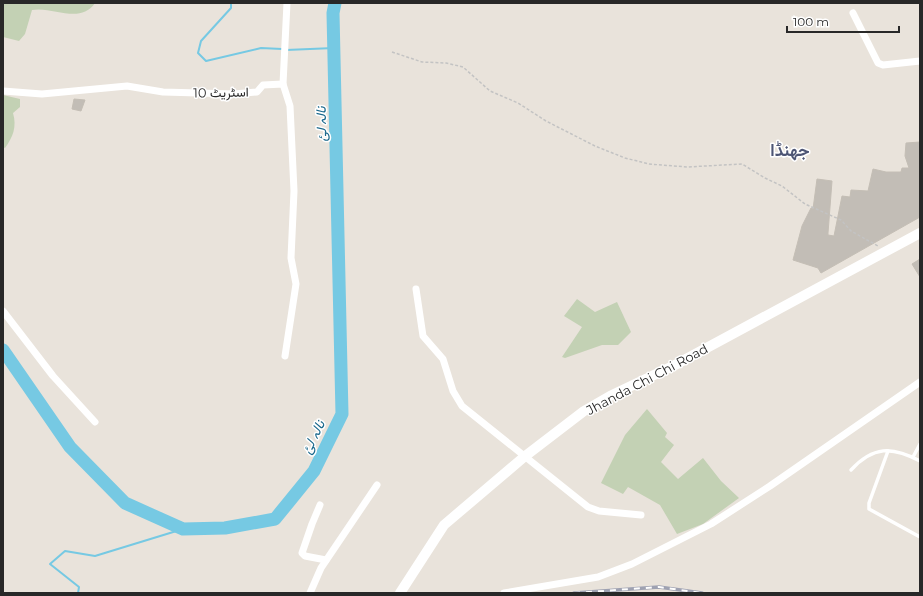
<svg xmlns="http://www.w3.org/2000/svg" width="923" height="596" font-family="Montserrat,Vazirmatn,sans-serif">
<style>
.cemetery{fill:#c3d1b4}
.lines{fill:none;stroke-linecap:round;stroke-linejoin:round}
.stream{stroke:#76c9e3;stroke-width:2}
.river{stroke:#76c9e3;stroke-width:13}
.building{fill:#c2bdb6;stroke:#c4beb5}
.path{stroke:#c3c3c3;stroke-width:1.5;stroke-dasharray:3 2;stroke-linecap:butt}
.lane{stroke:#fff;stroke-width:3.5}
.street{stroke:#fff;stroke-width:7}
.secondary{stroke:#fff;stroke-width:10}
.rail-casing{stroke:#9ea1b1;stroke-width:3.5}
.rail{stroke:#fff;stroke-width:2;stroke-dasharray:6;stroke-linecap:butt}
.labels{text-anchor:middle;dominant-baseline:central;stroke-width:3;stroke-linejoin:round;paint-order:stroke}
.street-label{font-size:13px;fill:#282828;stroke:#fff}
.water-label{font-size:14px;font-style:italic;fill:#19678b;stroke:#fff}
.district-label{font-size:17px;font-weight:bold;fill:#4d5574;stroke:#fff}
</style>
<rect width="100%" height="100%" fill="#e9e3db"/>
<!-- cemetery -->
<g class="cemetery">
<path d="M3,3H95C80,25 53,6 32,10L25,34L19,41L3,37Z"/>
<path d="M3,95L20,99V107L13,113C17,127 13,137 5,148L3,147Z"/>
<polygon points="577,299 595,312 617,302 631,332 618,345 602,345 565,358 562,357 582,327 564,316"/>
<polygon points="647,409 667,433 665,437 674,445 661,462 678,479 703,458 721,481 739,498 703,524 677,534 660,505 628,487 623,494 601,483 625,435"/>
</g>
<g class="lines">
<!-- stream -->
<g class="stream">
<polyline points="231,3 231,8 201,41 198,53 206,61 261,48 282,49"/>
<polyline points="286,50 334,48"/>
<polyline points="78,593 79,587 50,564 65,551 95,556 183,529"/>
</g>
<!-- river -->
<polyline class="river" points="3,350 70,447 125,503 183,529 225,528 275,519 314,471 342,414 333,13 335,3"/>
</g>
<!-- building -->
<g class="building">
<polygon points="74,99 85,100 81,111 72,109"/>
<polygon points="920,142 920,217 821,273 818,268 793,260 802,226 811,208 813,209 817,179 832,181 828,233 828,235 834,236 842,196 850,197 851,190 868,191 873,169 886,172 901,172 902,168 909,168 905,156 906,143"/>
<polygon points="920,259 920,277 912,264"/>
</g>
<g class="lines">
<!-- path -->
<polyline class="path" points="392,52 422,62 446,63 463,67 490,91 518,103 546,121 595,146 625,158 649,164 687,167 742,164 765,178 782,186 805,204 841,220 851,231 878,246"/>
<!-- lane -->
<g class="lane">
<polyline points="888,451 869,503 869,509 920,537"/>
<polyline points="913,457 920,444"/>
<path d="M851,470C873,446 892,446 920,461"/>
</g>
<!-- street -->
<g class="street">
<polyline points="853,13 878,63 883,65 920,61"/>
<polyline points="283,84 287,3"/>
<polyline points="3,91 42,94 127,86 163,92 234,94 257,92 263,85 283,84 290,106 294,191 291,258 296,284 285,356"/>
<polyline points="416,289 423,336 443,359 453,391 462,406 588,507 599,511 641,515"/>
<polyline points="3,311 53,376 95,422"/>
<polyline points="320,505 312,524 302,553 305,556 326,560"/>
<polyline points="310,593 321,568 377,485"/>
<polyline points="504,593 598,577 632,564 711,524 770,486 920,382"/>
</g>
<!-- secondary -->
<polyline class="secondary" points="400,593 444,525 524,457 584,411 610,396 675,365 920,233"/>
<!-- rail casing -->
<g class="rail-casing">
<polyline id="rail" points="574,593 659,587 702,593"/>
</g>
<!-- rail -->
<use href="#rail" class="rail"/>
</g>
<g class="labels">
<!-- street labels -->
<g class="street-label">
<text transform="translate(221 92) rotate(-1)">اسٹریٹ 10</text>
<text transform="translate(647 379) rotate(-28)">Jhanda Chi Chi Road</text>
</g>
<!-- water labels -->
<g class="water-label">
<text transform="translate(321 124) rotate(-91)">نالہ لئ</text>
<text transform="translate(313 437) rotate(-64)">نالہ لئ</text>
</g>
<!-- district labels -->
<g class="district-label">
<text x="790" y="150">جھنڈا</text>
</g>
</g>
<!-- border -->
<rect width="923" height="596" fill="none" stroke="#282828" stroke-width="8"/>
<!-- scale -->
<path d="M787 26v6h112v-6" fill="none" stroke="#282828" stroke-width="2"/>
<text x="793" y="26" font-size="12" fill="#282828" stroke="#ffffff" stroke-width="3" paint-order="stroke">100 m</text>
</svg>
